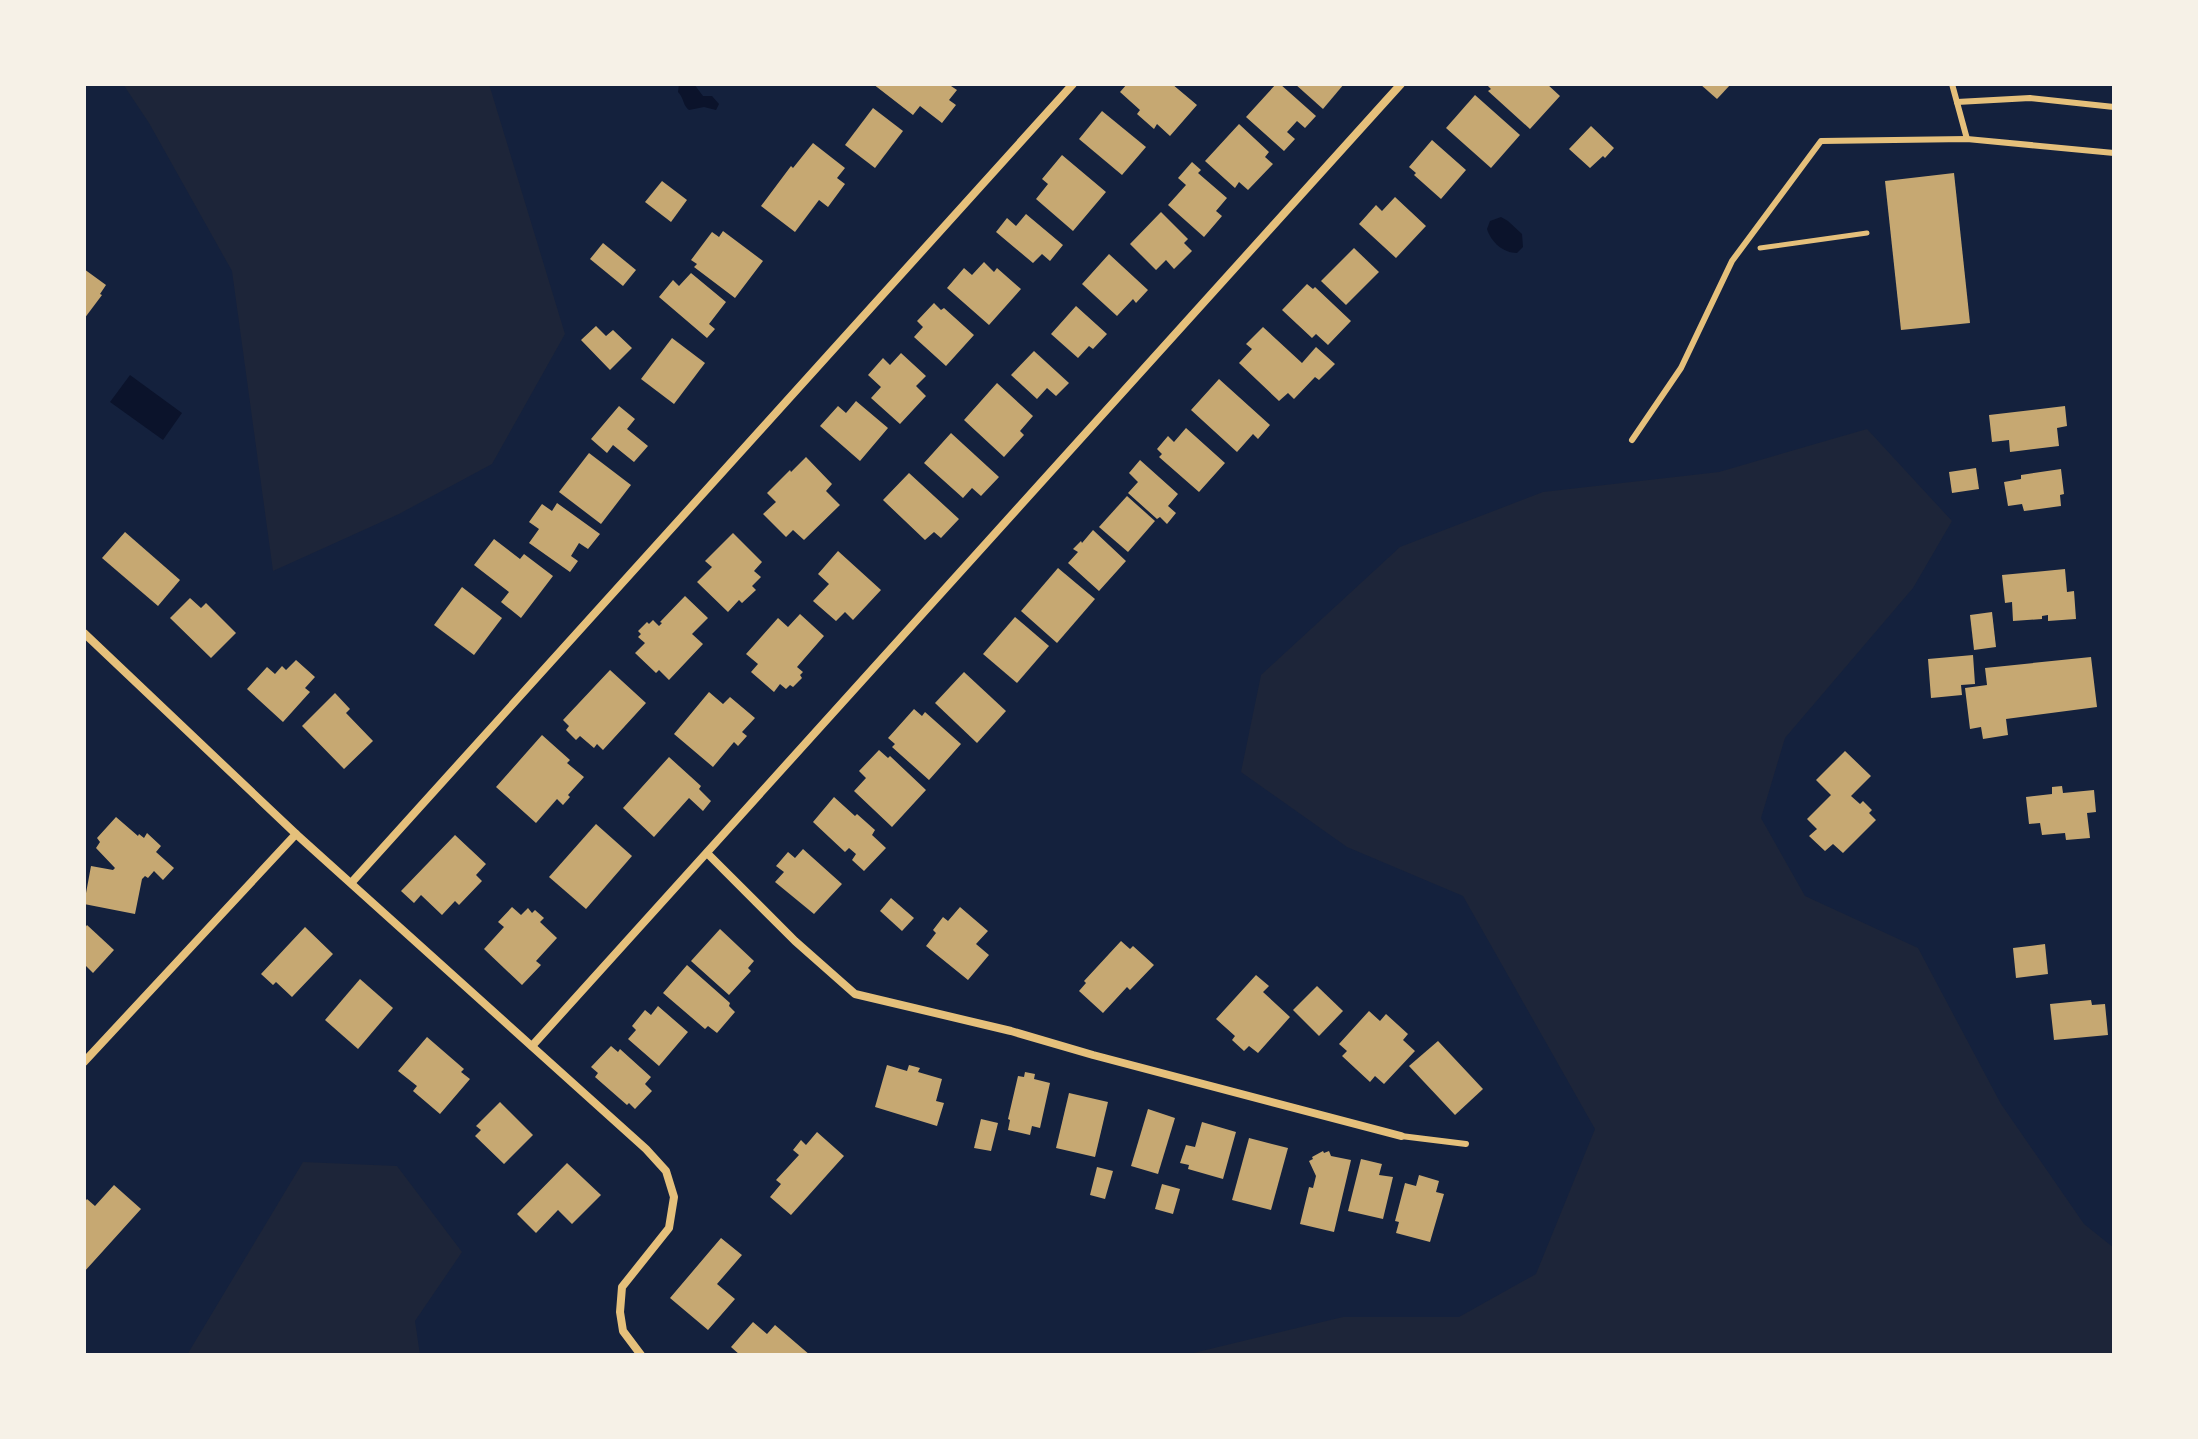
<svg xmlns="http://www.w3.org/2000/svg" width="2198" height="1439" font-family="'Golos Text',sans-serif">
<style>
.green{fill:#1d2539}
.water{fill:#0b132b}
.building{fill:#c6a872}
.lines{fill:none;stroke-linecap:round;stroke-linejoin:round}
.path{stroke:#e5c07b;stroke-width:5}
.service{stroke:#e5c07b;stroke-width:6}
.minor{stroke:#e5c07b;stroke-width:8}
</style>
<rect width="100%" height="100%" fill="#14213d"/>
<!-- green -->
<g class="green">
<polygon points="123,84 489,84 565,334 492,464 399,514 273,571 232,271 149,123"/>
<polygon points="1867,429 1952,521 1913,588 1785,738 1761,818 1805,896 1918,948 2001,1104 2084,1224 2114,1248 2114,1355 1185,1355 1343,1317 1459,1317 1536,1274 1595,1129 1463,896 1347,847 1241,772 1261,675 1400,547 1543,492 1719,472"/>
<polygon points="303,1162 397,1166 462,1252 415,1321 420,1355 187,1355"/>
</g>
<!-- water -->
<g class="water">
<path d="M679,84H694L703,96H712L719,104L716,110L704,107L689,110C683,106 684,98 678,92Z"/>
<path d="M1501,217L1508,221L1522,234L1523,247L1517,253C1503,253 1491,242 1487,229L1490,221Z"/>
<polygon points="130,375 182,413 163,440 110,402"/>
</g>
<!-- building -->
<g class="building">
<polygon points="873,84 948,84 957,90 949,100 956,105 942,123 920,106 913,115"/>
<polygon points="1127,84 1172,84 1197,105 1170,136 1157,124 1154,129 1137,114 1140,110 1120,92"/>
<polygon points="1276,84 1280,84 1316,116 1305,128 1297,121 1287,132 1295,139 1284,151 1246,117"/>
<polygon points="1295,84 1344,84 1323,109"/>
<polygon points="1486,84 1547,84 1560,96 1530,129 1488,91 1491,89"/>
<polygon points="1700,84 1731,84 1717,99"/>
<polygon points="1475,95 1520,135 1491,168 1446,128"/>
<polygon points="873,108 903,131 875,168 845,145"/>
<polygon points="1102,111 1146,147 1122,175 1079,139"/>
<polygon points="1239,124 1269,152 1265,157 1273,164 1248,190 1239,182 1235,188 1205,161"/>
<polygon points="1591,126 1614,148 1605,158 1603,156 1590,168 1569,149"/>
<polygon points="1432,140 1466,170 1441,199 1414,175 1416,173 1409,167"/>
<polygon points="813,143 845,168 837,178 845,184 828,207 819,200 795,232 761,206 791,166 793,168"/>
<polygon points="1062,155 1106,192 1073,231 1036,199 1048,184 1042,179"/>
<polygon points="1192,162 1201,170 1198,173 1227,198 1216,211 1222,216 1204,237 1168,205 1186,185 1178,178"/>
<polygon points="1954,173 1970,323 1901,330 1885,181"/>
<polygon points="662,181 687,200 671,222 645,202"/>
<polygon points="1395,197 1426,226 1396,258 1359,224 1376,205 1382,211"/>
<polygon points="1161,212 1188,239 1184,243 1192,251 1174,269 1166,260 1156,270 1130,244"/>
<polygon points="1026,214 1063,245 1050,261 1042,254 1033,263 996,232 1007,218 1016,226"/>
<polygon points="723,231 763,261 735,298 694,267 697,264 691,260 712,232 719,237"/>
<polygon points="603,243 636,270 623,286 590,259"/>
<polygon points="1354,248 1379,272 1346,305 1321,281"/>
<polygon points="1109,254 1148,290 1136,303 1133,299 1117,316 1082,284"/>
<polygon points="984,262 994,272 997,268 1021,289 989,325 947,288 964,268 972,275"/>
<polygon points="84,269 106,285 100,294 102,295 84,319"/>
<polygon points="691,273 726,302 709,324 715,329 707,338 659,297 673,280 679,286"/>
<polygon points="1307,284 1313,289 1315,287 1351,321 1328,345 1316,334 1312,338 1282,310"/>
<polygon points="934,303 941,310 944,308 974,335 946,366 914,337 923,327 917,321"/>
<polygon points="1076,306 1107,334 1093,349 1089,346 1078,358 1051,334"/>
<polygon points="596,326 606,336 613,330 632,348 610,370 581,340"/>
<polygon points="1263,327 1302,363 1316,347 1335,364 1319,380 1315,377 1294,399 1288,393 1279,401 1239,363 1252,349 1246,344"/>
<polygon points="672,338 705,363 674,404 641,379"/>
<polygon points="1034,351 1069,383 1056,396 1047,388 1037,399 1011,375"/>
<polygon points="901,353 926,376 916,386 926,396 900,424 871,398 881,387 868,375 883,358 890,365"/>
<polygon points="1219,379 1270,425 1258,439 1253,434 1237,452 1191,410"/>
<polygon points="997,383 1033,416 1020,431 1024,435 1004,457 964,420"/>
<polygon points="856,401 888,428 860,461 820,426 838,406 846,413"/>
<polygon points="619,406 635,419 627,429 648,446 634,462 613,445 607,453 591,439"/>
<polygon points="2065,406 2067,426 2057,428 2059,446 2010,452 2009,440 1992,442 1989,415"/>
<polygon points="1186,428 1225,463 1199,492 1159,457 1162,454 1157,449 1168,436 1174,442"/>
<polygon points="951,433 999,477 981,496 972,488 963,498 924,463"/>
<polygon points="589,453 631,485 601,524 559,492"/>
<polygon points="806,457 832,484 826,491 840,505 804,540 793,530 786,537 763,514 776,502 767,493 790,470 791,472"/>
<polygon points="1140,460 1178,494 1168,506 1176,513 1167,524 1160,517 1157,519 1128,493 1138,482 1129,473"/>
<polygon points="1976,468 1979,489 1952,493 1949,472"/>
<polygon points="2061,469 2064,494 2060,495 2061,506 2024,511 2022,504 2008,506 2004,482 2021,479 2021,475"/>
<polygon points="909,473 959,519 941,538 934,532 925,540 883,500"/>
<polygon points="1127,496 1155,521 1128,552 1099,527"/>
<polygon points="557,503 600,534 588,549 579,543 571,556 578,561 570,572 529,543 539,529 529,522 542,504 552,511"/>
<polygon points="1093,530 1126,561 1099,591 1068,563 1078,552 1073,549 1081,541 1082,543"/>
<polygon points="125,532 180,580 158,606 102,558"/>
<polygon points="733,533 762,562 754,571 761,577 752,586 756,590 742,603 739,600 728,612 697,582 712,567 705,561"/>
<polygon points="494,539 520,559 524,554 553,576 521,618 501,602 509,592 474,565"/>
<polygon points="838,551 881,590 853,620 845,612 836,621 813,601 829,584 818,574"/>
<polygon points="1058,568 1095,599 1057,643 1021,611"/>
<polygon points="2065,569 2067,592 2074,591 2076,619 2048,621 2048,615 2042,616 2042,619 2013,621 2012,602 2005,603 2002,575"/>
<polygon points="462,587 502,618 474,655 434,625"/>
<polygon points="685,596 708,618 692,634 703,644 669,680 659,670 656,673 635,653 645,643 638,637 641,634 638,631 647,622 649,624 653,620 659,626 662,623 660,622"/>
<polygon points="190,598 201,608 206,603 236,633 211,658 170,618"/>
<polygon points="1992,612 1996,647 1974,650 1970,615"/>
<polygon points="800,614 824,636 797,667 803,672 800,675 802,678 793,687 790,685 786,689 780,684 774,692 751,672 758,664 746,654 778,618 788,627"/>
<polygon points="1015,617 1049,646 1017,683 983,654"/>
<polygon points="1973,655 1975,684 1961,685 1962,695 1931,698 1928,659"/>
<polygon points="2091,657 2097,707 2006,719 2008,735 1983,739 1981,727 1970,729 1965,688 1987,685 1985,668"/>
<polygon points="296,660 315,677 305,688 310,692 283,722 247,689 267,667 275,674 282,666 286,670"/>
<polygon points="610,670 646,703 603,750 597,744 594,748 580,736 576,740 566,730 569,726 563,720"/>
<polygon points="964,672 1006,711 977,743 935,703"/>
<polygon points="709,692 723,704 730,697 755,718 742,732 747,736 738,746 734,742 713,767 674,734"/>
<polygon points="335,693 350,709 346,713 373,741 344,769 302,726"/>
<polygon points="914,709 922,716 925,712 961,744 929,780 892,747 895,744 888,738"/>
<polygon points="542,735 570,760 567,763 584,777 568,795 570,797 563,805 557,799 536,823 496,787"/>
<polygon points="879,750 888,758 890,756 926,790 892,827 854,791 866,778 859,771"/>
<polygon points="1845,751 1871,776 1851,796 1860,804 1863,801 1872,810 1869,813 1876,820 1843,853 1833,844 1825,851 1809,836 1817,829 1807,819 1831,795 1816,780"/>
<polygon points="669,757 701,786 699,789 711,801 703,811 689,798 654,837 623,808"/>
<polygon points="2062,786 2063,793 2094,790 2096,812 2087,813 2090,838 2066,840 2065,833 2042,835 2040,823 2029,824 2026,797 2052,794 2052,787"/>
<polygon points="834,797 855,816 857,814 875,830 872,835 886,848 864,871 852,860 856,854 849,848 845,852 813,822"/>
<polygon points="116,817 138,836 139,834 144,838 147,833 161,846 156,852 174,868 163,880 154,871 148,878 145,876 142,879 135,914 84,904 91,866 113,870 115,868 96,848 100,842 97,838"/>
<polygon points="596,824 632,856 586,909 549,877"/>
<polygon points="455,835 486,864 476,875 482,881 459,905 455,901 442,915 421,895 414,903 401,891"/>
<polygon points="803,849 842,884 814,914 775,882 784,872 776,866 788,852 795,858"/>
<polygon points="891,898 914,918 902,931 880,911"/>
<polygon points="512,907 521,915 528,908 532,913 535,910 544,918 540,922 557,938 536,961 541,965 522,985 484,949 504,927 498,922"/>
<polygon points="960,907 988,931 976,944 989,955 968,980 926,946 936,933 933,930 943,917 948,921"/>
<polygon points="87,925 114,950 93,973 84,964 84,929"/>
<polygon points="305,927 333,954 292,997 276,982 273,985 261,974"/>
<polygon points="720,929 754,961 748,968 751,971 729,995 691,961"/>
<polygon points="1121,941 1130,949 1133,946 1154,965 1130,990 1127,987 1103,1013 1079,991 1086,983 1084,981"/>
<polygon points="2045,944 2048,974 2016,978 2013,948"/>
<polygon points="687,965 730,1003 729,1006 735,1012 717,1033 708,1026 705,1029 663,993"/>
<polygon points="1256,975 1269,986 1263,992 1290,1017 1258,1053 1249,1046 1244,1051 1232,1040 1235,1036 1216,1019"/>
<polygon points="360,979 393,1008 358,1049 325,1020"/>
<polygon points="1317,986 1343,1011 1319,1036 1293,1010"/>
<polygon points="2091,1000 2092,1005 2105,1004 2108,1035 2054,1040 2050,1004"/>
<polygon points="658,1006 688,1032 659,1066 628,1039 636,1030 632,1026 645,1010 651,1015"/>
<polygon points="1369,1011 1380,1021 1386,1014 1408,1034 1403,1040 1415,1051 1384,1084 1375,1076 1370,1082 1342,1056 1347,1051 1339,1044"/>
<polygon points="427,1037 464,1069 461,1072 470,1079 440,1114 413,1091 417,1086 398,1071"/>
<polygon points="1438,1041 1483,1089 1455,1115 1409,1066"/>
<polygon points="611,1046 618,1052 620,1049 651,1077 645,1084 652,1091 635,1109 629,1103 627,1105 595,1077 598,1073 591,1067"/>
<polygon points="887,1065 907,1071 909,1065 920,1068 918,1072 942,1079 936,1101 944,1103 937,1126 875,1107"/>
<polygon points="1025,1072 1035,1074 1034,1079 1050,1083 1040,1128 1032,1126 1030,1135 1008,1130 1010,1120 1008,1119 1018,1076 1024,1077"/>
<polygon points="1069,1093 1108,1102 1095,1157 1056,1148"/>
<polygon points="500,1102 533,1135 504,1164 475,1136 481,1130 476,1126"/>
<polygon points="1148,1109 1175,1118 1158,1174 1131,1166"/>
<polygon points="981,1119 998,1123 991,1151 974,1148"/>
<polygon points="1202,1122 1236,1132 1223,1179 1188,1169 1189,1165 1180,1163 1186,1145 1195,1147"/>
<polygon points="817,1132 844,1156 791,1215 770,1197 781,1184 776,1180 799,1155 793,1150 801,1140 806,1145"/>
<polygon points="1249,1138 1288,1148 1271,1210 1232,1200"/>
<polygon points="1323,1151 1324,1153 1329,1151 1331,1156 1351,1160 1334,1232 1300,1224 1309,1187 1313,1188 1316,1176 1309,1161 1313,1159 1312,1157"/>
<polygon points="1361,1159 1382,1164 1379,1175 1393,1177 1383,1219 1348,1211"/>
<polygon points="567,1163 601,1195 572,1224 558,1210 536,1233 517,1214"/>
<polygon points="1097,1167 1113,1171 1105,1199 1090,1195"/>
<polygon points="1419,1175 1439,1181 1436,1192 1444,1194 1430,1242 1396,1233 1399,1222 1395,1221 1405,1183 1416,1186"/>
<polygon points="1162,1184 1180,1189 1173,1214 1155,1209"/>
<polygon points="114,1185 141,1209 84,1272 84,1203 87,1199 95,1206"/>
<polygon points="721,1238 742,1255 717,1284 735,1299 708,1330 670,1298"/>
<polygon points="753,1322 767,1334 775,1325 810,1355 740,1355 731,1347"/>
</g>
<g class="lines">
<!-- path -->
<polyline class="path" points="1760,248 1867,233"/>
<!-- service -->
<g class="service">
<polyline points="1952,84 1967,139"/>
<polyline points="1957,102 2030,98 2114,107"/>
<polyline points="1632,440 1681,368 1732,261 1821,141 1967,139 2114,153"/>
<polyline points="1401,1136 1466,1144"/>
</g>
<!-- minor -->
<g class="minor">
<polyline points="84,633 296,834 646,1149 666,1171 674,1197 669,1228 622,1287 620,1312 623,1331 641,1355"/>
<polyline points="707,853 795,941 855,994 1011,1031 1093,1055 1401,1136"/>
<polyline points="352,882 1073,84"/>
<polyline points="532,1046 1401,84"/>
<polyline points="84,1062 296,834"/>
</g>
</g>
<!-- border -->
<rect width="2198" height="1439" fill="none" stroke="#f6f1e7" stroke-width="172"/>
</svg>
